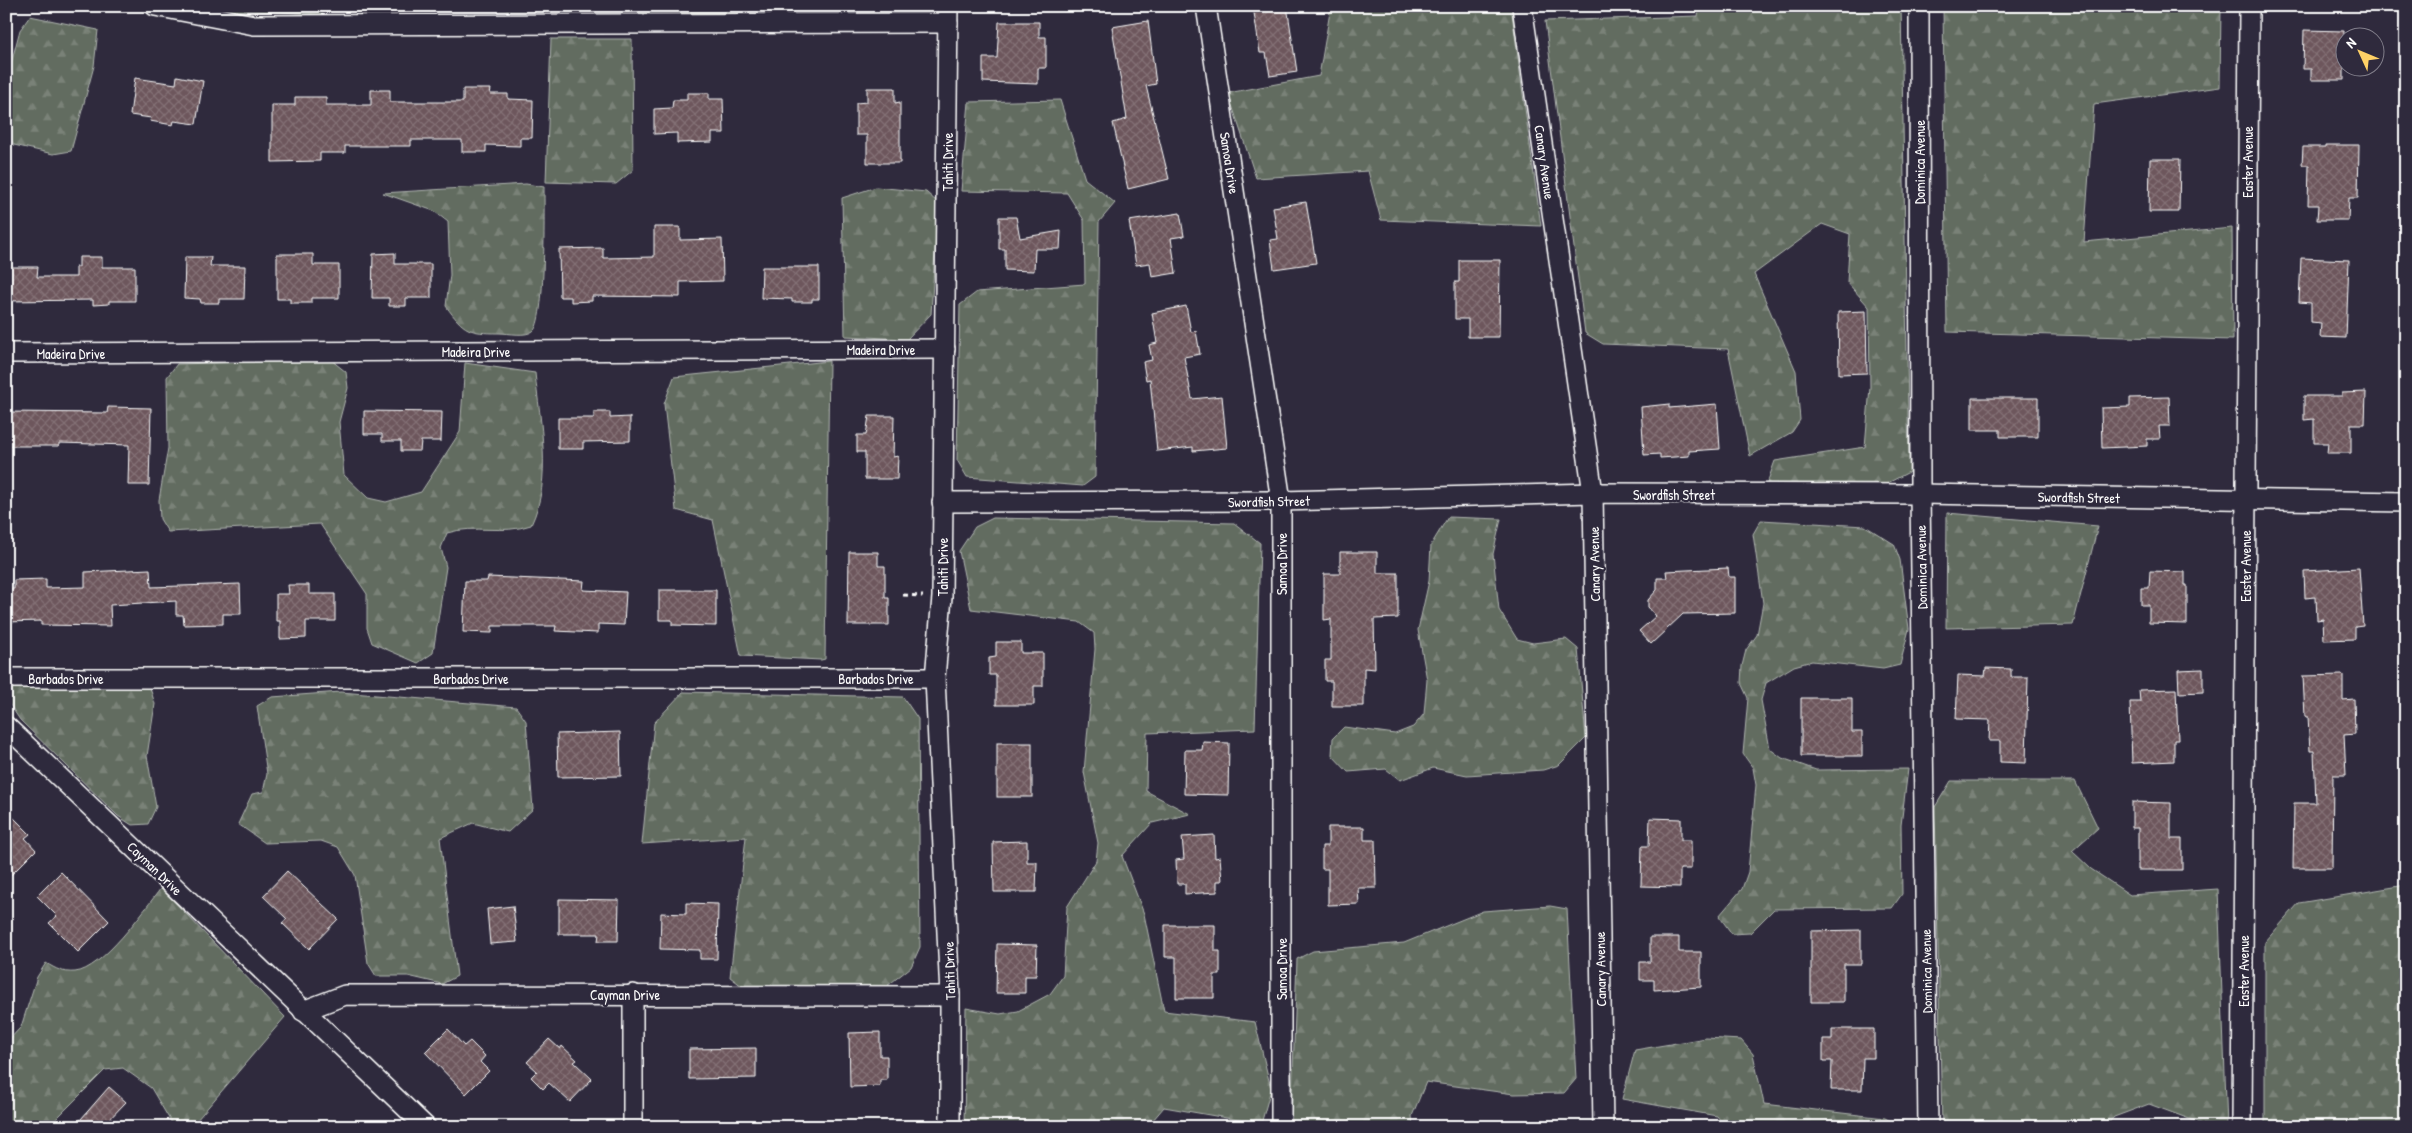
<svg xmlns="http://www.w3.org/2000/svg" width="2412" height="1133" font-family="'Patrick Hand',sans-serif">
<style>
.forest{fill:url(#forest-firs);stroke:#b0b6b0}
.building{fill:url(#building-cross-hatch);stroke:#fff}
.lines{fill:none;stroke-linecap:round;stroke-linejoin:round}
.street-casing{stroke:#fff;stroke-width:22}
.path{stroke:#fff;stroke-width:3;stroke-dasharray:5 4;stroke-linecap:butt}
.street{stroke:#2f2a3d;stroke-width:19}
.labels{text-anchor:middle;dominant-baseline:central;stroke-width:4.5;stroke-linejoin:round;paint-order:stroke}
.street-label{font-size:14px;fill:#fff;stroke:#2f2a3d}
</style>
<defs>
<pattern id="forest-firs" width="22" height="20" patternUnits="userSpaceOnUse" patternTransform="scale(1.25)"><rect width="22" height="20" fill="#626c60"/><path d="M5 1l3.5 6h-7zM16 11l3.5 6h-7z" fill="#7a8278"/></pattern>
<pattern id="building-cross-hatch" width="8" height="8" patternUnits="userSpaceOnUse" patternTransform="scale(1.25)"><rect width="8" height="8" fill="#6d575c"/><path d="M0 0l8 8M0 8l8-8" fill="none" stroke="#837074"/></pattern>
</defs>
<rect width="100%" height="100%" fill="#2f2a3d"/>
<filter id="ink" filterUnits="userSpaceOnUse"><feTurbulence type="fractalNoise" baseFrequency=".02" numOctaves="2"/><feDisplacementMap in="SourceGraphic" scale="10" xChannelSelector="R" yChannelSelector="G"/><feConvolveMatrix kernelMatrix="1 2 1 2 8 2 1 2 1" color-interpolation-filters="sRGB"/></filter>
<g filter="url(#ink)">
<!-- forest -->
<g class="forest">
<polygon points="214,6 332,6 322,14 234,10"/>
<polygon points="464,6 562,6 563,10 464,10"/>
<polygon points="639,6 740,6 738,15 638,18"/>
<polygon points="1331,6 1511,6 1541,226 1381,220 1368,171 1256,178 1228,93 1319,76"/>
<polygon points="1700,6 1901,6 1909,472 1878,488 1766,486 1775,461 1865,447 1870,387 1869,307 1847,282 1850,234 1822,224 1754,274 1796,371 1800,420 1792,432 1750,456 1728,349 1603,344 1585,333 1545,21 1698,16"/>
<polygon points="1943,6 2083,6 2083,10 2120,6 2221,6 2220,87 2094,104 2084,242 2232,228 2233,340 1947,332"/>
<polygon points="30,16 98,30 94,66 71,151 53,154 14,145 6,131 6,82 20,30"/>
<polygon points="551,39 632,39 633,170 616,184 546,182"/>
<polygon points="1060,100 1085,179 1115,203 1099,222 1095,477 1083,486 967,477 957,460 960,305 977,292 1085,284 1084,220 1067,193 961,191 969,102"/>
<path d="M526,184L544,187C544,208 546,323 533,331C526,337 509,333 499,333C469,333 464,331 446,306L450,275L448,222L434,211L383,193Z"/>
<polygon points="876,187 926,192 938,203 931,314 907,339 845,336 842,198"/>
<path d="M331,360L346,372L348,388L339,422L344,475L368,498L386,502L421,492L460,432L465,363L535,373C540,423 553,478 531,525C502,535 476,524 447,533L441,548L446,567L433,653L418,663L372,643L367,628V594L320,524L168,532L160,519L159,500L168,448L167,377L177,364Z"/>
<polygon points="829,361 825,659 821,660 741,656 713,520 676,510 664,404 674,377"/>
<polygon points="1947,513 2098,526 2073,625 1946,628"/>
<polygon points="1448,517 1501,519 1493,554 1499,610 1517,639 1533,643 1566,639 1578,649 1586,738 1559,765 1543,770 1467,775 1433,768 1400,780 1386,769 1348,772 1332,755 1333,738 1344,727 1395,734 1413,727 1424,714 1427,680 1418,630 1429,581 1431,545"/>
<polygon points="993,518 1234,523 1260,543 1255,729 1147,733 1146,791 1190,814 1152,823 1122,856 1144,914 1164,1011 1255,1022 1271,1089 1261,1124 1164,1107 1147,1127 964,1127 966,1008 1000,1014 1018,1011 1050,994 1063,976 1067,907 1096,861 1098,843 1084,772 1095,649 1094,633 1079,622 971,609 959,551 975,527"/>
<polygon points="1761,520 1865,526 1894,544 1900,560 1909,629 1900,665 1883,669 1812,661 1794,666 1766,683 1761,700 1770,749 1782,758 1816,770 1908,769 1901,825 1902,894 1892,908 1774,909 1750,933 1732,934 1719,916 1742,889 1748,872 1756,785 1753,768 1743,754 1748,698 1741,683 1742,666 1746,650 1757,635 1763,603 1753,534"/>
<polygon points="32,672 150,688 155,704 147,756 156,807 148,824 132,825 118,816 20,720 6,699 6,690"/>
<polygon points="341,692 516,707 526,721 533,809 508,832 473,823 440,838 457,976 442,984 408,976 376,976 368,963 355,875 338,847 321,841 265,843 238,824 252,794 263,792 267,774 257,706 272,697"/>
<polygon points="683,692 903,697 918,719 920,947 911,967 887,986 746,989 730,977 746,837 642,844 654,723"/>
<polygon points="1951,781 2075,781 2098,828 2072,851 2091,869 2130,895 2218,889 2227,1127 2203,1124 2149,1104 2114,1117 2105,1127 1942,1127 1935,807"/>
<polygon points="2406,885 2406,1127 2265,1127 2265,942 2299,903"/>
<path d="M161,888L285,1017L191,1127H174L151,1088L123,1068L105,1070L48,1127H6V1043L21,1027L37,977L46,963C56,969 63,973 75,972C102,970 145,909 161,888Z"/>
<polygon points="1550,906 1567,909 1576,1079 1564,1093 1514,1094 1426,1082 1412,1116 1413,1127 1291,1127 1297,959 1313,951 1404,943 1483,911"/>
<polygon points="1706,1038 1741,1040 1753,1054 1764,1104 1885,1118 1901,1127 1726,1127 1717,1116 1622,1099 1635,1050"/>
</g>
<!-- building -->
<g class="building">
<polygon points="1253,6 1287,6 1297,72 1270,76 1266,53 1260,53"/>
<polygon points="1148,21 1156,84 1146,86 1169,179 1128,189 1113,123 1127,119 1112,27"/>
<polygon points="999,22 1039,22 1039,37 1046,37 1046,68 1038,68 1038,84 983,82 983,58 997,58"/>
<polygon points="2304,30 2344,31 2344,80 2311,80 2311,69 2303,69"/>
<polygon points="177,76 203,81 196,124 174,121 173,125 150,121 151,118 130,115 135,78 176,84"/>
<polygon points="867,88 895,88 895,103 900,102 900,163 867,163 867,135 856,135 856,103 867,102"/>
<polygon points="463,89 491,89 490,94 508,94 508,99 533,100 532,138 520,138 520,146 486,145 486,152 462,152 462,140 411,140 411,146 345,146 345,153 320,153 320,161 272,162 272,105 295,105 295,97 326,97 326,105 371,105 371,90 390,90 390,102 463,102"/>
<polygon points="687,93 709,93 709,99 723,99 724,133 712,133 712,142 677,143 677,133 654,134 654,109 672,108 673,100 687,100"/>
<polygon points="2325,145 2359,145 2358,198 2349,198 2348,220 2317,220 2318,205 2308,205 2309,165 2302,165 2303,147 2325,147"/>
<polygon points="2150,159 2180,159 2179,212 2149,212"/>
<polygon points="1306,202 1316,263 1274,269 1270,240 1278,239 1273,207"/>
<polygon points="1180,213 1184,236 1171,238 1176,273 1152,277 1150,263 1136,265 1129,221"/>
<polygon points="999,217 1016,217 1020,238 1061,231 1060,249 1035,249 1034,271 1005,270 1005,249 999,249"/>
<polygon points="654,227 680,227 680,240 722,239 723,281 680,282 680,297 592,296 592,301 571,302 571,297 560,297 559,249 603,248 603,258 654,257"/>
<polygon points="395,253 395,264 431,264 431,298 406,298 406,306 389,306 389,298 372,298 373,254"/>
<polygon points="277,254 313,254 313,265 339,265 339,298 311,298 311,303 290,303 290,299 277,299"/>
<polygon points="79,257 102,257 102,267 135,267 135,301 109,301 109,304 93,305 93,300 6,301 6,267 38,267 37,277 76,277 76,267 79,267"/>
<polygon points="185,257 211,257 210,266 245,266 244,299 219,299 219,303 201,303 200,299 184,298"/>
<polygon points="2301,258 2349,260 2346,338 2320,337 2321,323 2311,322 2311,303 2299,302"/>
<polygon points="1459,260 1500,260 1499,337 1468,337 1468,319 1455,319 1455,282 1459,282"/>
<polygon points="762,267 819,267 819,299 812,299 812,302 792,302 792,299 761,298"/>
<polygon points="1186,306 1191,332 1196,331 1200,354 1184,357 1192,399 1222,396 1227,448 1193,451 1193,447 1157,451 1150,379 1146,380 1143,362 1152,360 1149,345 1157,343 1152,313"/>
<polygon points="1866,311 1867,373 1839,374 1838,312"/>
<polygon points="2366,392 2365,424 2351,424 2351,453 2327,453 2328,443 2314,443 2314,419 2304,420 2304,396 2342,396 2342,393"/>
<polygon points="2169,397 2170,426 2159,426 2160,439 2147,439 2147,446 2102,448 2101,408 2130,407 2130,398"/>
<polygon points="1972,398 2038,398 2038,437 2000,437 2000,430 1972,430"/>
<polygon points="1669,404 1669,408 1717,404 1720,449 1689,451 1689,456 1660,458 1660,454 1644,455 1641,407"/>
<polygon points="108,407 151,408 149,485 128,485 129,445 59,443 59,446 6,446 6,412 107,413"/>
<polygon points="364,411 442,412 441,441 421,441 420,451 401,451 401,441 382,441 382,434 364,434"/>
<polygon points="594,412 610,412 610,418 630,417 630,441 583,442 583,449 558,449 558,418 594,418"/>
<polygon points="869,416 894,416 893,457 898,456 897,479 865,479 865,452 857,452 857,435 866,435"/>
<polygon points="849,552 878,552 878,566 885,566 885,598 889,598 889,625 848,625"/>
<polygon points="1340,552 1377,552 1377,573 1398,573 1398,618 1374,619 1375,669 1364,668 1364,706 1332,706 1332,681 1325,681 1325,660 1331,660 1331,619 1324,620 1324,574 1340,574"/>
<polygon points="1728,568 1729,577 1735,577 1735,613 1683,614 1651,644 1639,631 1656,616 1648,607 1648,600 1657,590 1657,578 1667,578 1666,571"/>
<polygon points="2359,568 2363,626 2355,627 2355,639 2324,640 2323,619 2317,620 2316,597 2305,598 2304,571"/>
<polygon points="150,569 151,587 240,584 241,614 223,614 223,624 184,625 183,615 176,615 176,601 110,605 111,626 41,625 41,621 6,622 6,589 14,589 14,580 46,579 46,588 85,587 85,572"/>
<polygon points="2150,571 2185,572 2185,585 2187,585 2187,624 2149,623 2149,605 2141,605 2141,588 2149,588"/>
<polygon points="488,577 584,581 583,590 626,592 624,625 598,624 598,633 555,631 556,626 492,626 492,633 463,632 465,581 487,581"/>
<polygon points="288,585 309,585 309,594 335,594 335,621 306,621 306,638 280,639 280,621 276,621 276,594 289,594"/>
<polygon points="659,590 716,590 716,626 672,625 672,620 659,620"/>
<polygon points="996,642 1021,642 1021,653 1043,653 1043,686 1034,686 1034,705 996,705 996,675 989,675 989,658 996,657"/>
<polygon points="1986,668 2011,669 2011,677 2028,677 2026,763 2000,762 2000,741 1989,741 1990,720 1956,719 1958,675 1985,676"/>
<polygon points="2203,669 2203,692 2179,693 2178,670"/>
<polygon points="2343,675 2343,700 2354,699 2355,734 2344,735 2346,775 2333,775 2332,868 2293,868 2294,803 2316,803 2314,751 2310,751 2308,717 2305,717 2303,676"/>
<polygon points="2176,689 2178,740 2174,740 2174,761 2132,763 2130,702 2140,702 2139,690"/>
<polygon points="1801,698 1852,698 1852,732 1862,732 1862,756 1801,756"/>
<polygon points="620,732 621,776 558,777 557,734"/>
<polygon points="1203,742 1229,743 1228,795 1184,794 1185,750 1202,750"/>
<rect x="997" y="743" width="35" height="54"/>
<polygon points="2132,802 2171,803 2171,839 2182,839 2182,870 2138,870 2138,828 2132,828"/>
<polygon points="6,810 30,834 25,838 36,850 6,880"/>
<polygon points="1650,818 1681,819 1681,840 1691,840 1691,869 1680,869 1680,887 1641,886 1642,846 1649,846"/>
<polygon points="1328,827 1364,827 1364,840 1375,840 1376,888 1358,888 1359,904 1328,905 1328,869 1322,869 1322,846 1328,846"/>
<polygon points="1214,835 1215,858 1220,857 1222,881 1217,881 1217,892 1185,894 1185,884 1177,884 1176,860 1184,859 1182,837"/>
<polygon points="1027,841 1027,862 1037,862 1036,892 994,892 993,842"/>
<polygon points="287,871 338,919 309,949 282,923 287,919 263,896"/>
<polygon points="61,872 109,921 78,952 49,923 57,916 37,896"/>
<polygon points="559,899 619,900 618,941 598,941 599,934 559,934"/>
<polygon points="686,903 718,904 717,959 700,959 700,950 660,949 661,913 686,914"/>
<polygon points="513,906 517,942 490,944 487,909"/>
<polygon points="1165,925 1215,925 1215,951 1220,951 1220,975 1214,975 1214,998 1176,998 1176,957 1165,957"/>
<polygon points="1861,930 1861,964 1844,964 1844,1002 1811,1002 1811,931"/>
<polygon points="1650,937 1679,937 1679,952 1701,952 1701,987 1654,990 1654,980 1640,980 1640,962 1650,962"/>
<polygon points="997,944 1037,945 1036,976 1025,976 1025,993 996,993"/>
<polygon points="448,1029 464,1046 470,1041 485,1056 480,1062 489,1071 466,1094 425,1052"/>
<polygon points="1832,1029 1874,1029 1874,1058 1863,1058 1862,1090 1831,1090 1832,1061 1823,1061 1823,1039 1832,1039"/>
<polygon points="880,1032 880,1056 887,1056 887,1080 880,1080 880,1086 850,1087 849,1033"/>
<polygon points="549,1039 560,1049 562,1046 577,1060 574,1062 592,1079 570,1102 549,1083 543,1089 531,1077 537,1071 527,1062"/>
<polygon points="756,1048 756,1078 689,1079 689,1049"/>
<polygon points="109,1087 126,1102 102,1127 74,1127"/>
</g>
<g class="lines">
<!-- street casing -->
<g class="street-casing">
<g id="street">
<polyline points="155,6 254,25 948,23"/>
<polyline points="948,6 942,597 935,678 950,996 950,1127"/>
<polyline points="1206,6 1281,501 1281,1127"/>
<polyline points="1522,6 1593,493 1603,1127"/>
<polyline points="1919,6 1920,494 1928,1127"/>
<polyline points="6,353 945,349"/>
<polyline points="942,502 1281,501 1593,493 1920,494 2406,502"/>
<polyline points="6,678 935,678"/>
<polyline points="6,726 426,1127"/>
<polyline points="303,1011 345,995 950,996"/>
<polyline points="633,1127 633,994"/>
<polyline points="2242,1127 2249,6"/>
</g>
</g>
<!-- path -->
<polyline class="path" points="903,595 923,596"/>
<!-- street -->
<use href="#street" class="street"/>
</g>
</g>
<g class="labels">
<!-- street labels -->
<g class="street-label">
<text transform="translate(947 162) rotate(-90)">Tahiti Drive</text>
<text transform="translate(1545 162) rotate(82)">Canary Avenue</text>
<text transform="translate(1919 162) rotate(-90)">Dominica Avenue</text>
<text transform="translate(2247 162) rotate(-90)">Easter Avenue</text>
<text transform="translate(1230 163) rotate(81)">Samoa Drive</text>
<text x="881" y="349">Madeira Drive</text>
<text x="476" y="351">Madeira Drive</text>
<text x="71" y="353">Madeira Drive</text>
<text x="1674" y="494">Swordfish Street</text>
<text transform="translate(2079 497) rotate(1)">Swordfish Street</text>
<text transform="translate(1269 501) rotate(-1)">Swordfish Street</text>
<text transform="translate(1281 564) rotate(-90)">Samoa Drive</text>
<text transform="translate(1594 564) rotate(-91)">Canary Avenue</text>
<text transform="translate(2245 566) rotate(-90)">Easter Avenue</text>
<text transform="translate(942 567) rotate(-90)">Tahiti Drive</text>
<text transform="translate(1921 567) rotate(-91)">Dominica Avenue</text>
<text x="66" y="678">Barbados Drive</text>
<text x="471" y="678">Barbados Drive</text>
<text x="876" y="678">Barbados Drive</text>
<text transform="translate(155 868) rotate(44)">Cayman Drive</text>
<text transform="translate(1281 969) rotate(-90)">Samoa Drive</text>
<text transform="translate(1600 969) rotate(-91)">Canary Avenue</text>
<text transform="translate(949 971) rotate(-92)">Tahiti Drive</text>
<text transform="translate(1926 971) rotate(-91)">Dominica Avenue</text>
<text transform="translate(2243 971) rotate(-90)">Easter Avenue</text>
<text x="625" y="994">Cayman Drive</text>
</g>
</g>
<!-- margin -->
<rect width="2412" height="1133" fill="none" stroke="#2f2a3d" stroke-width="25"/>
<rect x="12" y="12" width="2387" height="1108" fill="none" stroke="#fff" stroke-width="2" filter="url(#ink)"/>
<!-- north arrow -->
<g transform="translate(2360 52) rotate(314)"><circle r="24" fill="#2f2a3d" stroke="#827f8b"/>
<path d="M0-4L9 19L0 12L-9 19Z" fill="#ffd166"/>
<text y="-8" font-size="14" font-weight="bold" text-anchor="middle" fill="#ffffff">N</text>
</g>
</svg>
